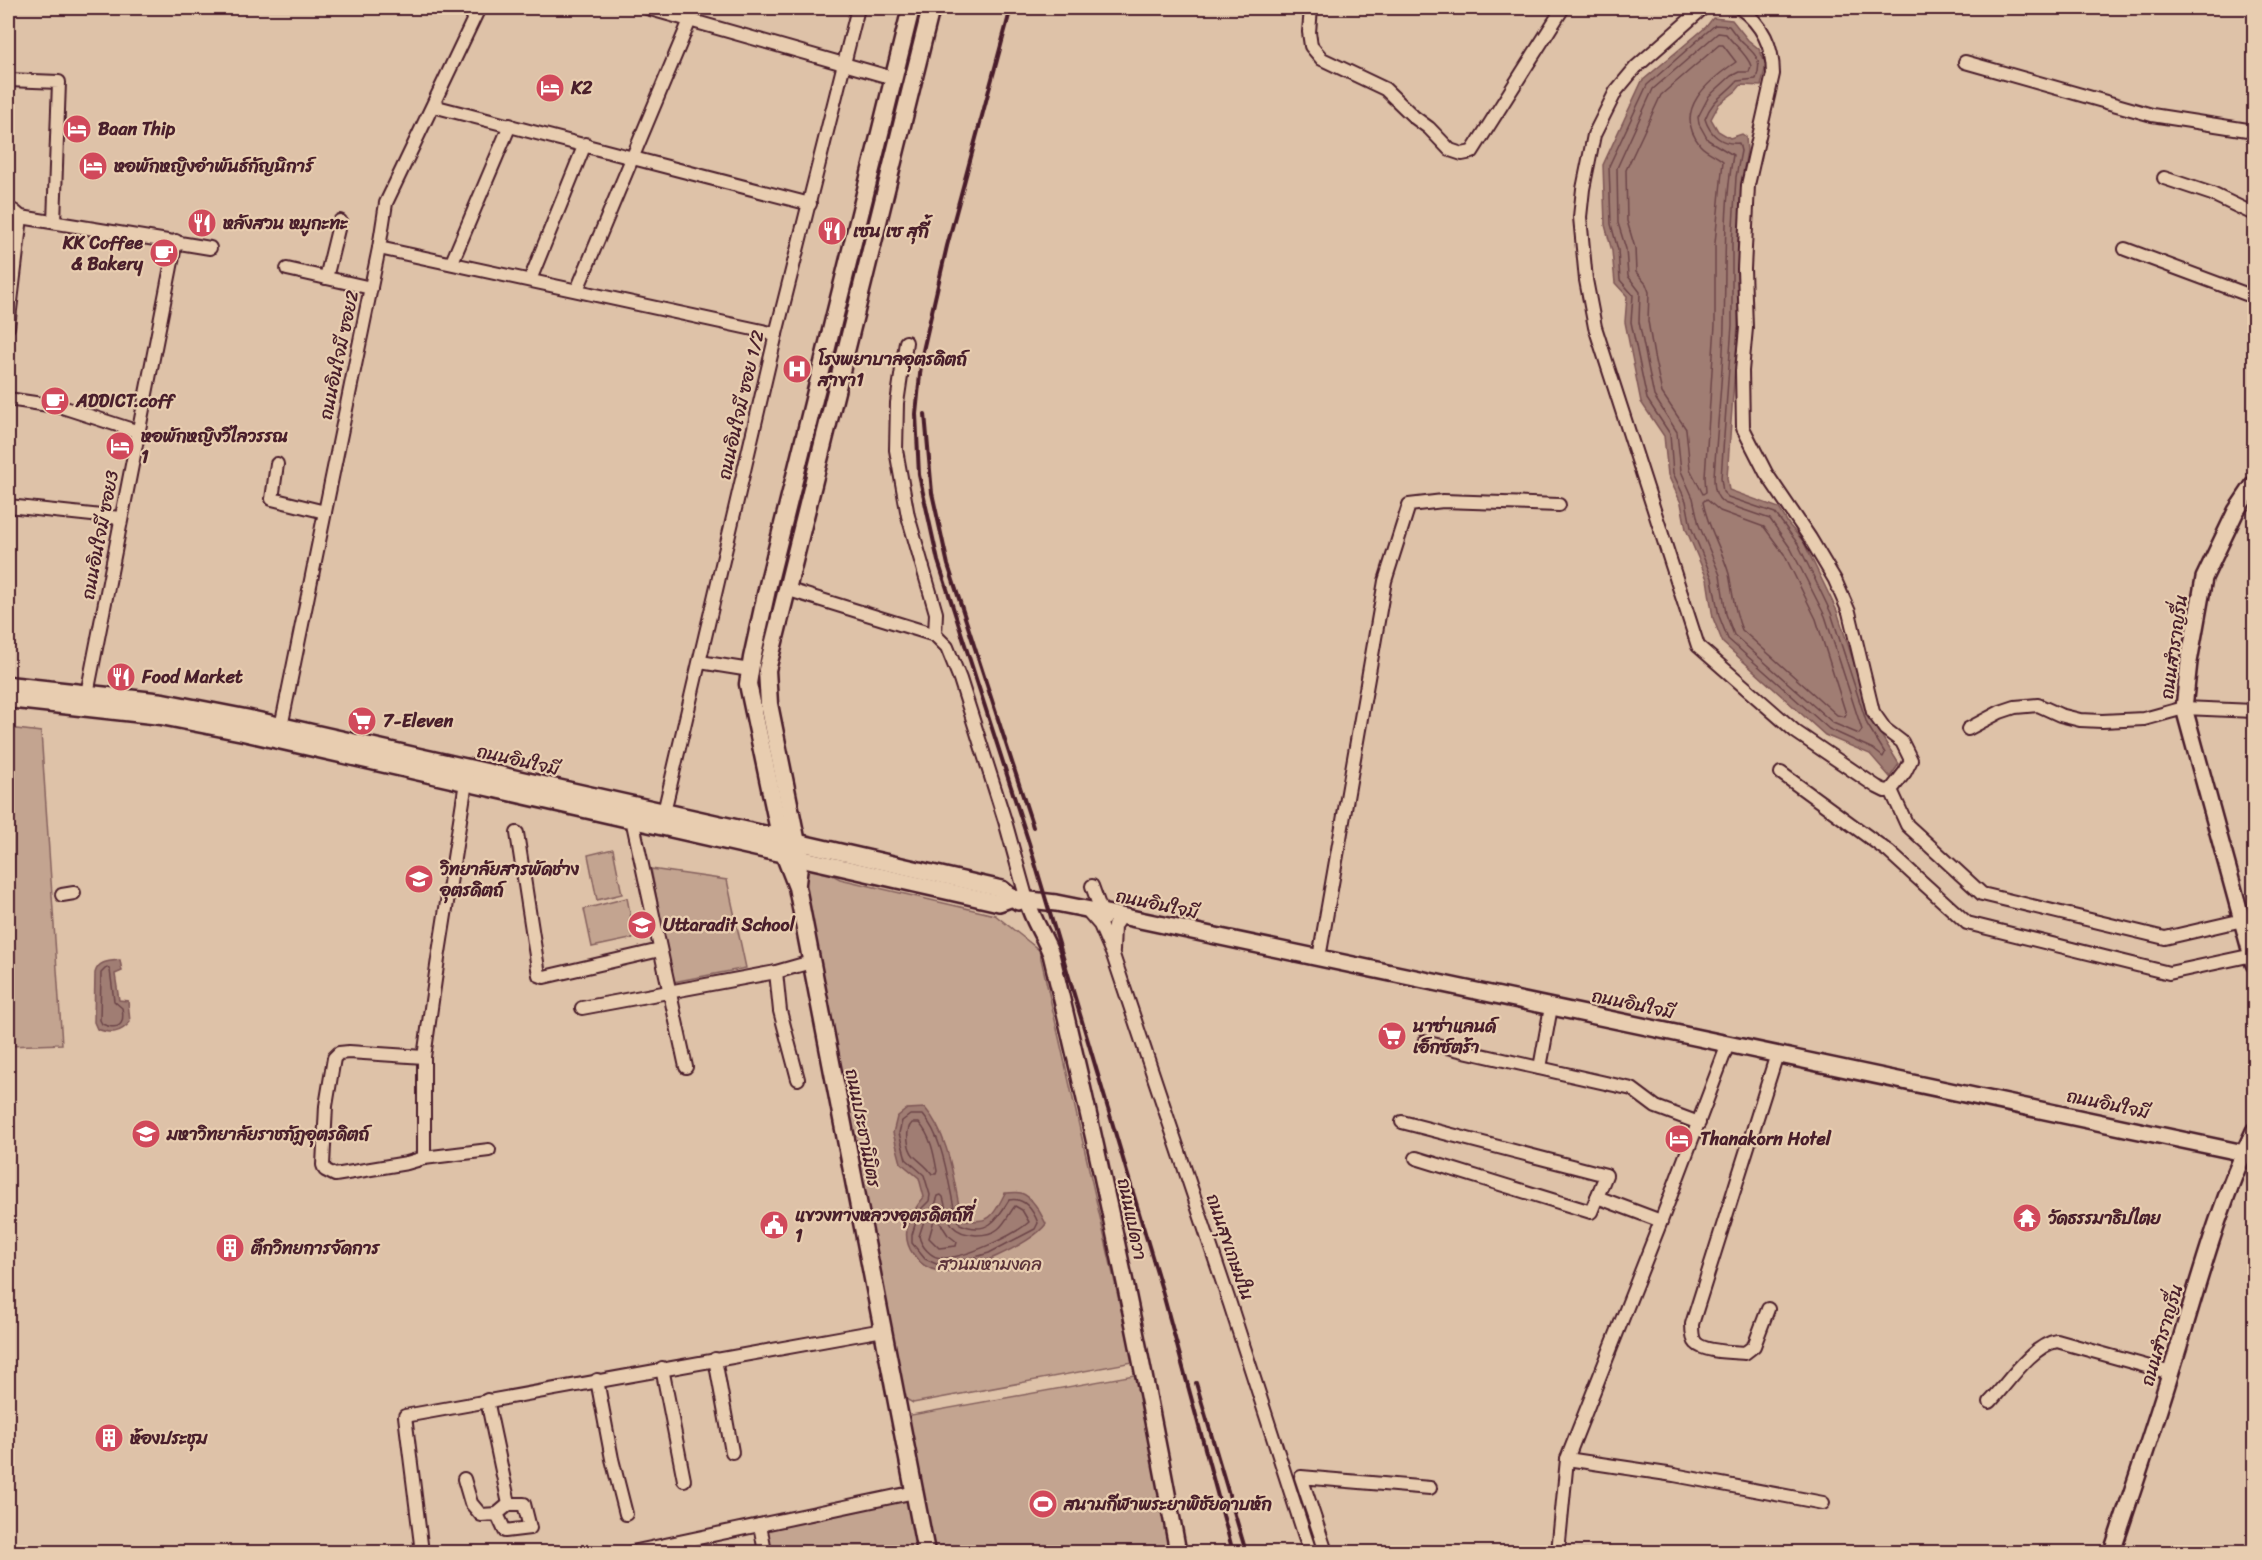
<svg xmlns="http://www.w3.org/2000/svg" width="2262" height="1560" font-family="Sriracha,'Playpen Sans Thai',sans-serif">
<style>
.green{fill:#c3a490;stroke:#86625e;stroke-width:1.5}
.water{fill:#a07d73;stroke:#7e5756;stroke-width:1.5}
.lines{fill:none;stroke-linecap:round;stroke-linejoin:round}
.shore{stroke:#6c4548;stroke-width:1.5}
.minor-casing{stroke:#4a1f2b;stroke-width:16}
.tertiary-casing{stroke:#4a1f2b;stroke-width:20}
.secondary-casing{stroke:#4a1f2b;stroke-width:21}
.minor{stroke:#e8cdb0;stroke-width:12}
.tertiary{stroke:#e8cdb0;stroke-width:15}
.secondary{stroke:#e8cdb0;stroke-width:16}
.rail{stroke:#4a1f2b;stroke-width:4}
.labels{text-anchor:middle;dominant-baseline:central;stroke-width:4.5;stroke-linejoin:round;paint-order:stroke}
.poi-label{font-size:18px;font-weight:bold;fill:#4a1f2b;stroke:#e8cdb0;text-anchor:start}
.street-label{font-size:18px;fill:#4a1f2b;stroke:#e8cdb0}
.park-label{font-size:18px;fill:#5c333a;stroke:#e8cdb0}
</style>
<rect width="100%" height="100%" fill="#dec2a8"/>
<filter id="ink" filterUnits="userSpaceOnUse"><feTurbulence type="fractalNoise" baseFrequency=".0167" numOctaves="2"/><feDisplacementMap in="SourceGraphic" scale="12" xChannelSelector="R" yChannelSelector="G"/><feConvolveMatrix kernelMatrix="1 2 1 2 8 2 1 2 1" color-interpolation-filters="sRGB"/></filter>
<g filter="url(#ink)">
<!-- green -->
<g class="green">
<polygon points="8,728 41,732 62,1044 8,1046"/>
<polygon points="613,849 622,894 597,900 588,855"/>
<polygon points="800,858 840,879 995,915 1039,950 1133,1362 913,1403 895,1393 840,1113"/>
<polygon points="651,869 727,880 746,968 673,982"/>
<polygon points="627,898 635,938 592,947 584,909"/>
<polygon points="1145,1373 1178,1552 765,1552 760,1525 914,1492 900,1417"/>
</g>
<!-- water -->
<g class="water">
<polygon points="1713,18 1732,20 1748,40 1759,49 1766,65 1761,86 1741,85 1736,91 1719,104 1711,119 1718,131 1730,138 1742,134 1746,137 1747,151 1742,178 1742,202 1738,244 1738,325 1727,478 1729,490 1779,508 1789,525 1803,541 1837,611 1873,722 1899,764 1890,777 1870,754 1825,735 1723,643 1713,618 1707,579 1686,529 1681,503 1668,475 1664,436 1641,402 1625,322 1627,296 1615,283 1612,251 1605,225 1603,165 1642,81 1706,27"/>
<path d="M120,960L122,971L115,974L119,1000L128,1001L130,1022C120,1034 111,1034 97,1029L94,1022L95,973C98,961 109,961 120,960Z"/>
<path d="M925,1108C950,1137 953,1179 961,1215L965,1220C992,1224 994,1214 1005,1193C1010,1193 1017,1192 1021,1193C1033,1197 1041,1214 1046,1224C1032,1244 963,1275 939,1271C928,1269 919,1263 913,1254C899,1234 910,1214 924,1197L919,1178L901,1163L893,1133L897,1117L907,1109Z"/>
</g>
<g class="lines">
<!-- shore -->
<g class="shore">
<path d="M1715,25L1729,26C1734,33 1739,40 1745,45C1758,56 1762,62 1756,79L1737,81C1725,95 1712,99 1705,119C1710,135 1722,145 1739,143L1741,151L1736,177L1732,243V325L1721,478L1723,492L1728,497L1775,513L1798,544L1831,613L1867,724L1885,753L1883,757L1873,749L1829,729L1728,639L1719,616L1712,578L1691,527L1686,501L1673,473L1670,434L1647,399L1631,322L1633,295L1620,280L1618,250L1611,224L1609,166L1647,85Z"/>
<path d="M1718,33L1726,34C1734,45 1747,54 1751,66L1749,72H1739L1731,76L1709,96L1698,117L1699,124L1708,140L1733,155C1723,211 1726,268 1724,325C1723,376 1717,427 1714,477C1714,487 1715,497 1724,503L1770,519L1791,549L1825,616L1862,730L1859,734L1833,723L1734,635L1726,614L1720,575L1699,525L1693,498L1681,471L1677,432L1654,396L1639,322L1640,292L1628,276L1626,249L1618,223L1617,168L1653,89Z"/>
<path d="M1719,45H1723L1736,62C1709,80 1672,110 1700,145C1706,152 1716,155 1723,161L1715,243V325L1705,477L1706,492L1703,494L1690,469L1686,429L1662,393L1654,356L1648,321L1649,292L1646,284L1636,272L1635,248L1627,221L1626,170L1661,95Z"/>
<path d="M1706,499L1720,511L1764,527L1784,554L1816,619L1846,714L1845,717L1837,715L1742,630C1734,611 1733,594 1729,574C1722,549 1708,529 1703,502Z"/>
<path d="M107,967L110,970L114,1001L122,1008C125,1025 119,1031 102,1024L100,1020L101,973Z"/>
<path d="M910,1115H923C945,1140 948,1185 956,1216L960,1224C987,1236 997,1220 1009,1200C1024,1197 1033,1210 1038,1223L1035,1229L989,1253L955,1263L941,1266L925,1259L912,1243V1235L919,1211L929,1201L930,1195L924,1175L906,1159L899,1133L902,1121Z"/>
<path d="M912,1123H919C931,1136 934,1154 937,1171L936,1174H932C927,1166 920,1162 914,1156C907,1148 905,1130 912,1123Z"/>
<path d="M941,1195L943,1197C949,1220 948,1233 976,1235C984,1235 992,1234 998,1229C1006,1223 1009,1213 1015,1206L1022,1210L1029,1222C1013,1236 963,1259 942,1258C931,1258 921,1246 919,1236L926,1215L935,1205L938,1196Z"/>
<polygon points="937,1218 948,1235 957,1242 956,1246 939,1248 929,1238 934,1220"/>
</g>
<!-- minor casing -->
<g class="minor-casing">
<g id="minor">
<polyline points="647,8 893,78"/>
<polyline points="1311,8 1309,32 1311,46 1322,59 1385,89 1414,117 1429,128 1450,150 1462,154 1472,152 1563,8"/>
<path d="M1703,8L1636,67L1616,91L1594,135L1583,189L1580,217L1586,280L1595,327L1698,646L1796,732L1877,787L1885,791L1891,790L1905,772L1911,760L1902,742L1885,729L1873,712L1849,612L1835,580L1810,538L1766,473L1743,428L1742,371L1746,328L1744,269L1748,185L1773,74C1773,46 1762,24 1740,8"/>
<polyline points="1965,62 2152,115 2254,131"/>
<polyline points="8,80 59,82 54,222"/>
<polyline points="433,106 810,204"/>
<polyline points="2164,178 2212,194 2254,214"/>
<polyline points="8,209 14,211 21,217 210,248"/>
<polyline points="379,248 776,334"/>
<polyline points="2125,249 2254,297"/>
<polyline points="452,262 510,125"/>
<polyline points="287,269 371,288"/>
<polyline points="326,278 340,221"/>
<polyline points="530,280 585,144"/>
<polyline points="577,290 690,20"/>
<polyline points="8,327 21,217"/>
<polyline points="906,342 897,403 896,450 908,516 936,613 935,635"/>
<polyline points="8,399 62,407 139,432"/>
<polyline points="277,464 272,499 325,512"/>
<polyline points="8,506 120,518"/>
<polyline points="786,589 935,635 947,647 960,679 1005,821 1027,900"/>
<polyline points="700,662 750,670"/>
<polyline points="87,694 176,241"/>
<polyline points="281,727 379,248 386,203 479,8"/>
<polyline points="1968,729 2000,712 2015,707 2038,705 2060,715 2080,720 2102,721 2144,719 2184,708 2254,711"/>
<polyline points="1781,773 1889,852 1967,923 2169,973 2253,955"/>
<polyline points="466,782 438,959 424,1057 424,1158 489,1150"/>
<polyline points="1891,790 1907,825 1982,894 2165,938 2243,920"/>
<polyline points="664,812 776,334 858,8"/>
<polyline points="632,819 686,1067"/>
<polyline points="517,833 539,975 544,977 660,950"/>
<polyline points="1092,886 1104,919"/>
<polyline points="62,895 74,893"/>
<polyline points="1087,910 1100,925 1113,955 1230,1304 1310,1552"/>
<polyline points="1113,951 1114,926 1121,916"/>
<polyline points="1319,958 1385,581 1409,505 1443,501 1559,505"/>
<polyline points="776,972 780,1011 798,1079"/>
<polyline points="582,1008 776,972 811,962"/>
<polyline points="1424,1042 1632,1089 1656,1107 1699,1123"/>
<polyline points="1540,1068 1551,1007"/>
<polyline points="1402,1122 1606,1175 1591,1212 1416,1158"/>
<polyline points="424,1158 407,1163 335,1175 325,1170 323,1165 326,1106 334,1058 339,1053 349,1052 424,1057"/>
<polyline points="1597,1197 1661,1221"/>
<path d="M1768,1309L1754,1346L1745,1353C1733,1352 1704,1352 1696,1343C1692,1339 1692,1329 1692,1324L1777,1054"/>
<polyline points="715,1359 732,1452"/>
<polyline points="662,1368 684,1480"/>
<polyline points="597,1380 612,1459 626,1514"/>
<polyline points="487,1400 509,1504"/>
<path d="M1990,1402C2007,1384 2032,1345 2057,1341L2171,1373"/>
<polyline points="1567,1459 1674,1475 1823,1503"/>
<polyline points="464,1479 471,1503 481,1515 497,1514 509,1504 524,1504 530,1528 505,1531 497,1514"/>
<polyline points="760,1525 765,1552"/>
<polyline points="422,1552 405,1416 883,1330"/>
<polyline points="632,1552 915,1492"/>
<polyline points="1326,1552 1301,1477 1430,1488"/>
<polyline points="1558,1552 1567,1459 1661,1221 1728,1044"/>
</g>
</g>
<!-- tertiary casing -->
<g class="tertiary-casing">
<g id="tertiary">
<polyline points="2254,484 2236,511 2204,578 2189,662 2184,708 2254,964"/>
<polyline points="797,842 1002,889 1018,902"/>
<polyline points="800,858 999,903 1013,898 1056,903 1121,916 2244,1153"/>
<path d="M1027,900C1033,922 1043,933 1051,954C1099,1152 1141,1352 1178,1552"/>
<path d="M2112,1552C2134,1486 2157,1419 2177,1352C2200,1277 2220,1201 2254,1131"/>
</g>
</g>
<!-- secondary casing -->
<g class="secondary-casing">
<g id="secondary">
<polyline points="911,8 768,585 752,658 748,684 784,854 797,887 926,1552"/>
<polyline points="8,685 163,702 245,718 789,840"/>
<polyline points="8,699 161,716 243,732 793,856"/>
<polyline points="797,883 800,858 769,704 767,670 931,8"/>
</g>
</g>
<!-- minor -->
<use href="#minor" class="minor"/>
<!-- tertiary -->
<use href="#tertiary" class="tertiary"/>
<!-- secondary -->
<use href="#secondary" class="secondary"/>
<!-- rail -->
<g class="rail">
<polyline points="1011,8 947,246 922,355 916,414 919,475 938,561 1029,843 1162,1290 1233,1552"/>
<polyline points="925,414 932,493 948,565 1033,827"/>
<polyline points="1196,1383 1246,1552"/>
</g>
</g>
</g>
<!-- icons -->
<defs>
<g id="hotel-disc" transform="scale(1.5)"><circle r="9.5" fill="#d1495b" stroke="#e8cdb0"/><path d="M-6-4.5h1.5V1H6V5H4.5V3h-9V5H-6ZM-4 0a1.8 1.8 0 1 1 3.6 0ZM.5 0V-2.5h3Q6-2.5 6 0Z" fill="#fff"/></g>
<g id="restaurant-disc" transform="scale(1.5)"><circle r="9.5" fill="#d1495b" stroke="#e8cdb0"/><path d="M-5-6h1v4h1v-4h1v4h1v-4h1v5L-1.5 .5V6h-2V.5L-5-1ZM5-6V6H3V1.5H1.5Q1.5-4 5-6Z" fill="#fff"/></g>
<g id="cafe-disc" transform="scale(1.5)"><circle r="9.5" fill="#d1495b" stroke="#e8cdb0"/><path d="M-5.5-4.5H6V0H3Q3 3.5 0 3.5H-2.5Q-5.5 3.5-5.5 0ZM3-3.2v2h1.7v-2ZM-6 4.5H4V6H-6Z" fill="#fff"/></g>
<g id="hospital-disc" transform="scale(1.5)"><circle r="9.5" fill="#d1495b" stroke="#e8cdb0"/><path d="M-5-5h3v3.5h4V-5h3V5h-3V1.5h-4V5h-3Z" fill="#fff"/></g>
<g id="supermarket-disc" transform="scale(1.5)"><circle r="9.5" fill="#d1495b" stroke="#e8cdb0"/><path d="M-6-5.5h2.5l.6 2H6L4.5 2H-2.5L-4.4-4H-6ZM-1.5 3.2a1.3 1.3 0 1 0 .1 0ZM3 3.2a1.3 1.3 0 1 0 .1 0Z" fill="#fff"/></g>
<g id="school-disc" transform="scale(1.5)"><circle r="9.5" fill="#d1495b" stroke="#e8cdb0"/><path d="M0-5L7-2L0 1L-7-2ZM-4 1L0 2.5L4 1V4Q0 6-4 4Z" fill="#fff"/></g>
<g id="university-disc" transform="scale(1.5)"><circle r="9.5" fill="#d1495b" stroke="#e8cdb0"/><path d="M0-5L7-2L0 1L-7-2ZM-4 1L0 2.5L4 1V4Q0 6-4 4Z" fill="#fff"/></g>
<g id="temple-disc" transform="scale(1.5)"><circle r="9.5" fill="#d1495b" stroke="#e8cdb0"/><path d="M0-6L5-2H3V0L6.5 2.5H4V6H1.5V3h-3V6H-4V2.5H-6.5L-3 0V-2H-5Z" fill="#fff"/></g>
<g id="civic-disc" transform="scale(1.5)"><circle r="9.5" fill="#d1495b" stroke="#e8cdb0"/><path d="M-.6-6.5H3V-4.5H.6V-3L4-1V1h2V6H-6V1h2V-1L-.6-3ZM-1.2 2.5V6h2.4V2.5Z" fill="#fff"/></g>
<g id="building-disc" transform="scale(1.5)"><circle r="9.5" fill="#d1495b" stroke="#e8cdb0"/><path d="M-4-6H4V6H1V3H-1V6H-4ZM-2.5-4.3h1.7v1.8h-1.7ZM.8-4.3h1.7v1.8H.8ZM-2.5-1h1.7V.8h-1.7ZM.8-1h1.7V.8H.8Z" fill="#fff"/></g>
<g id="stadium-disc" transform="scale(1.5)"><circle r="9.5" fill="#d1495b" stroke="#e8cdb0"/><path d="M0-5a6.5 5 0 1 0 0 10a6.5 5 0 1 0 0-10ZM-3.5-1.8h7v3.6h-7Z" fill="#fff"/></g>
</defs>
<g fill-rule="evenodd">
<use href="#hotel-disc" x="550" y="88"/>
<use href="#hotel-disc" x="77" y="129"/>
<use href="#hotel-disc" x="93" y="166"/>
<use href="#restaurant-disc" x="202" y="223"/>
<use href="#restaurant-disc" x="832" y="231"/>
<use href="#cafe-disc" x="164" y="253"/>
<use href="#hospital-disc" x="797" y="369"/>
<use href="#cafe-disc" x="55" y="401"/>
<use href="#hotel-disc" x="120" y="446"/>
<use href="#restaurant-disc" x="121" y="677"/>
<use href="#supermarket-disc" x="362" y="721"/>
<use href="#school-disc" x="419" y="879"/>
<use href="#school-disc" x="642" y="925"/>
<use href="#supermarket-disc" x="1392" y="1036"/>
<use href="#university-disc" x="146" y="1134"/>
<use href="#hotel-disc" x="1679" y="1139"/>
<use href="#temple-disc" x="2027" y="1218"/>
<use href="#civic-disc" x="774" y="1225"/>
<use href="#building-disc" x="230" y="1248"/>
<use href="#building-disc" x="109" y="1438"/>
<use href="#stadium-disc" x="1043" y="1504"/>
</g>
<g class="labels">
<!-- poi labels -->
<g class="poi-label">
<text x="571" y="88">K2</text>
<text x="98" y="129">Baan Thip</text>
<text x="114" y="166">หอพักหญิงอำพันธ์กัญนิการ์</text>
<text x="223" y="223">หลังสวน หมูกะทะ</text>
<text x="853" y="231">เซน เซ สุกี้</text>
<text x="143" y="243" text-anchor="end">KK Coffee<tspan x="143" dy="21">&amp; Bakery</tspan></text>
<text x="818" y="359">โรงพยาบาลอุตรดิตถ์<tspan x="818" dy="21">สาขา1</tspan></text>
<text x="76" y="401">ADDICT.coff</text>
<text x="141" y="436">หอพักหญิงวิไลวรรณ<tspan x="141" dy="21">1</tspan></text>
<text x="142" y="677">Food Market</text>
<text x="383" y="721">7-Eleven</text>
<text x="440" y="869">วิทยาลัยสารพัดช่าง<tspan x="440" dy="21">อุตรดิตถ์</tspan></text>
<text x="663" y="925">Uttaradit School</text>
<text x="1413" y="1026">นาซ่าแลนด์<tspan x="1413" dy="21">เอ็กซ์ตร้า</tspan></text>
<text x="167" y="1134">มหาวิทยาลัยราชภัฏอุตรดิตถ์</text>
<text x="1700" y="1139">Thanakorn Hotel</text>
<text x="795" y="1215">แขวงทางหลวงอุตรดิตถ์ที่<tspan x="795" dy="21">1</tspan></text>
<text x="2048" y="1218">วัดธรรมาธิปไตย</text>
<text x="251" y="1248">ตึกวิทยการจัดการ</text>
<text x="130" y="1438">ห้องประชุม</text>
<text x="1064" y="1504">สนามกีฬาพระยาพิชัยดาบหัก</text>
</g>
<!-- street labels -->
<g class="street-label">
<text transform="translate(339 355) rotate(-78)">ถนนอินใจมี ซอย2</text>
<text transform="translate(741 405) rotate(-77)">ถนนอินใจมี ซอย 1/2</text>
<text transform="translate(100 535) rotate(-79)">ถนนอินใจมี ซอย3</text>
<text transform="translate(2174 647) rotate(-82)">ถนนสำราญรื่น</text>
<text transform="translate(518 760) rotate(13)">ถนนอินใจมี</text>
<text transform="translate(1157 904) rotate(12)">ถนนอินใจมี</text>
<text transform="translate(1633 1004) rotate(12)">ถนนอินใจมี</text>
<text transform="translate(2108 1104) rotate(12)">ถนนอินใจมี</text>
<text transform="translate(863 1128) rotate(79)">ถนนประชานิมิตร</text>
<text transform="translate(1132 1219) rotate(78)">ถนนแปดวา</text>
<text transform="translate(1230 1247) rotate(71)">ถนนสุขเกษมใน</text>
<text transform="translate(2162 1335) rotate(-73)">ถนนสำราญรื่น</text>
</g>
<!-- park labels -->
<g class="park-label">
<text x="990" y="1264">สวนมหามงคล</text>
</g>
</g>
<!-- margin -->
<rect width="2262" height="1560" fill="none" stroke="#e8cdb0" stroke-width="30"/>
<rect x="15" y="15" width="2232" height="1530" fill="none" stroke="#4a1f2b" stroke-width="2" filter="url(#ink)"/>
</svg>
